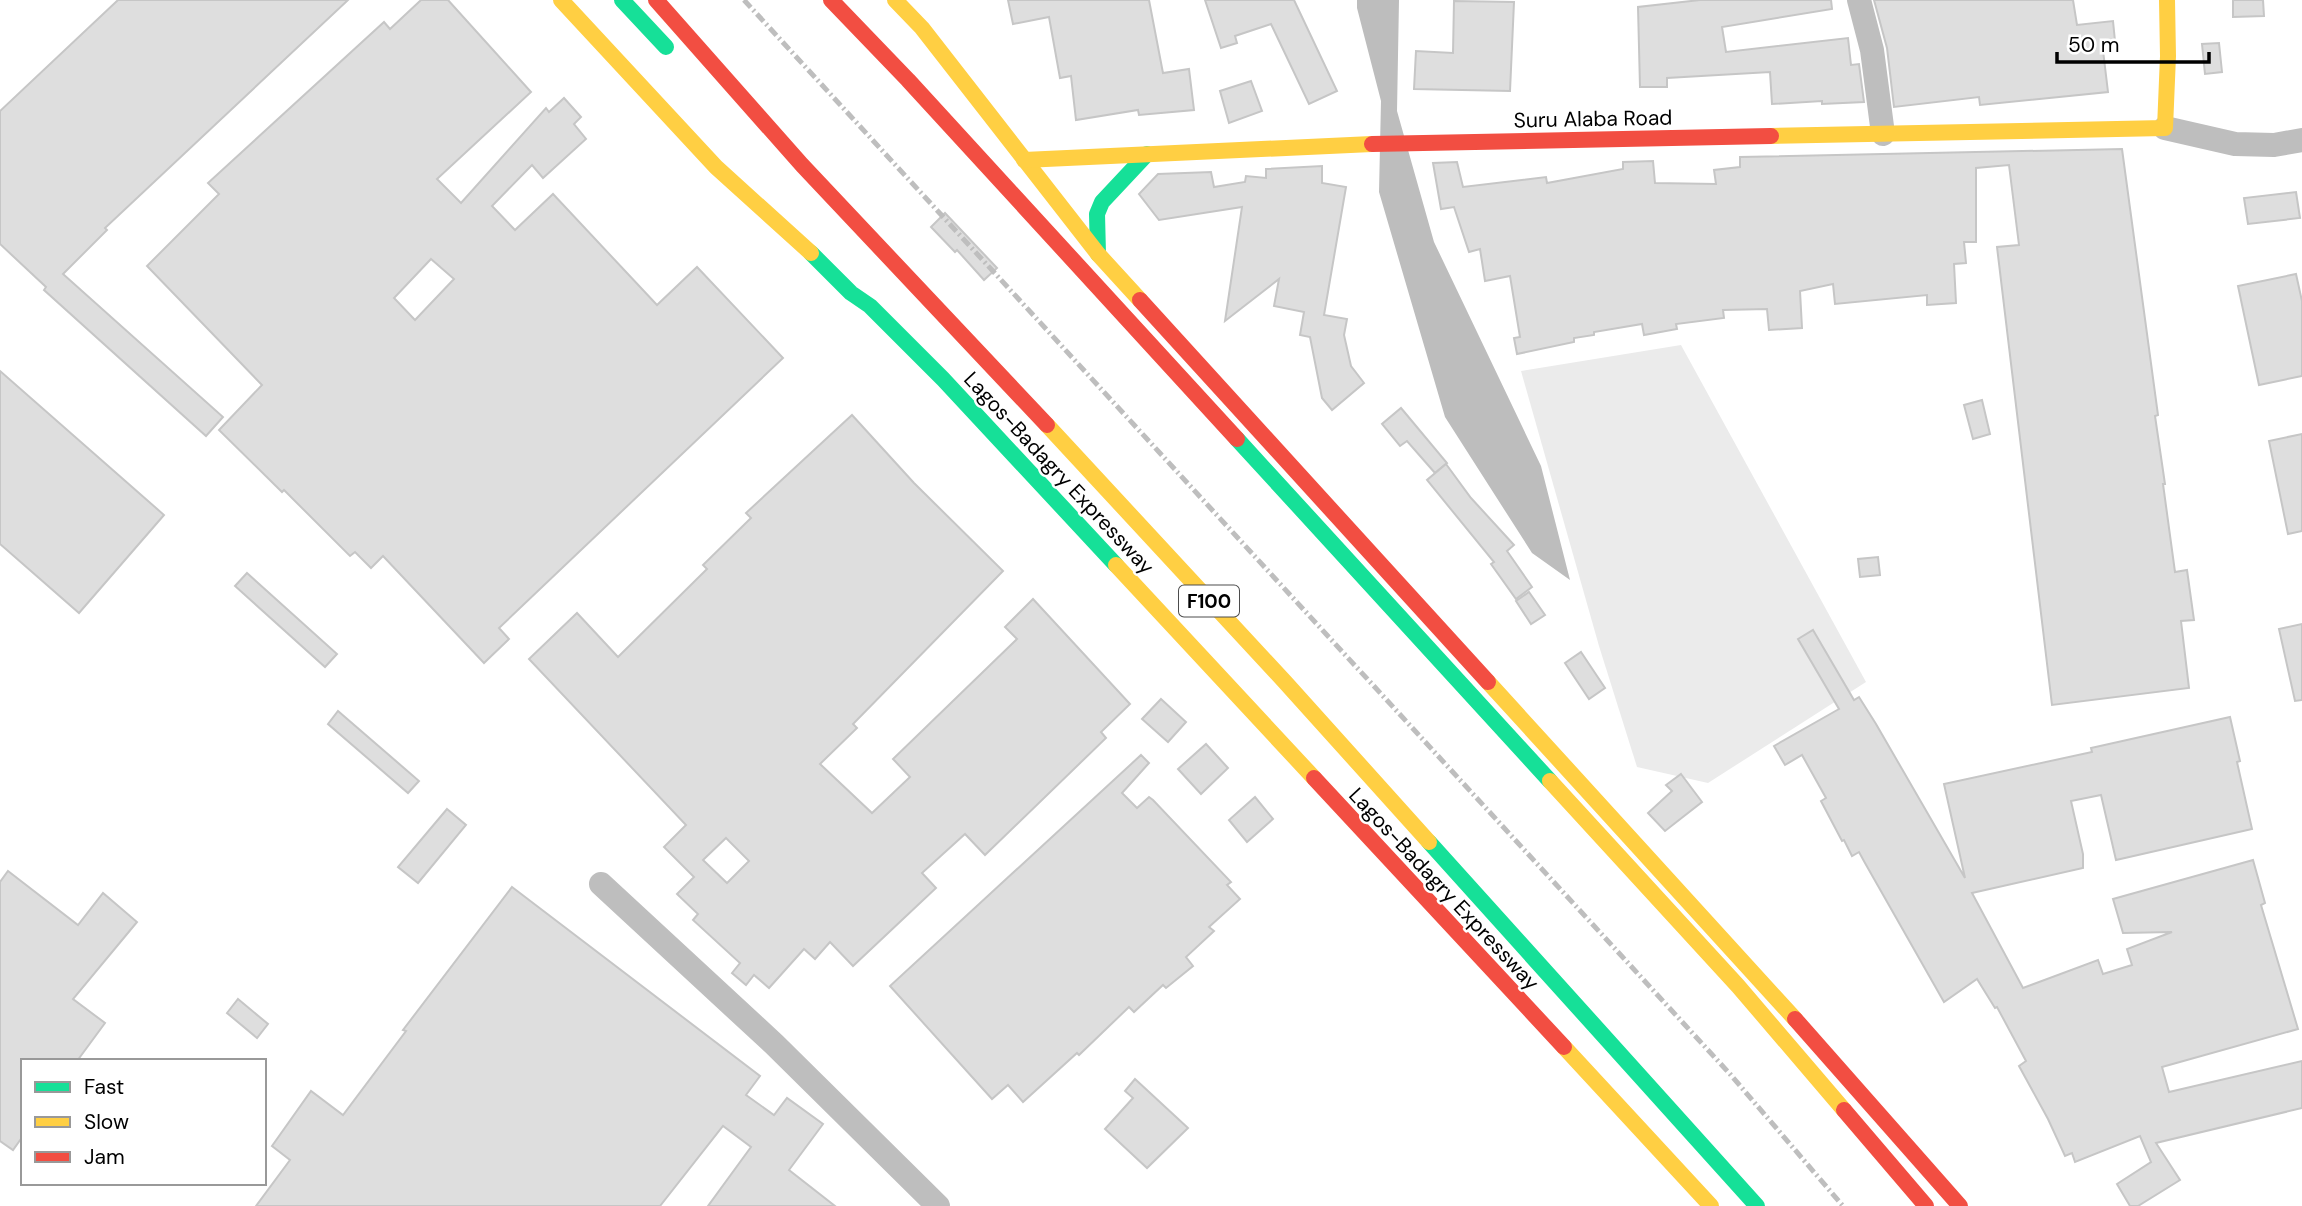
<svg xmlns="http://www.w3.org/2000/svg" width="2302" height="1206" font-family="'DM Sans',sans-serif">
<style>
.green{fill:#ebebeb}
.water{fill:#bdbdbd}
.building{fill:#dedede;stroke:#c6c6c6;stroke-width:2;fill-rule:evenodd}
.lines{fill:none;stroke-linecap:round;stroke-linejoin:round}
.street{stroke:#bebebe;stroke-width:24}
.fast{stroke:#16e098;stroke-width:16}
.slow{stroke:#ffcf43;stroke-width:16}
.jam{stroke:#f24e42;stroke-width:16}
.rail{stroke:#bebebe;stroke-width:5;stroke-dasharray:10 3.5 2 3.5;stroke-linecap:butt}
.labels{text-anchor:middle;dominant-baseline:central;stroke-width:5;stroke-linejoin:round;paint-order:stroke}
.shield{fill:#fff;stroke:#4c4c4c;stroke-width:2}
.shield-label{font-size:19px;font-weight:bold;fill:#000}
.street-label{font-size:21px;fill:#000;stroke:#fff}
</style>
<rect width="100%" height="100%" fill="#fff"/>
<!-- green -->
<polygon class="green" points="1681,345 1866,682 1708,783 1637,767 1599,646 1521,371"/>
<!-- water -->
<polygon class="water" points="1357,0 1399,0 1397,111 1434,242 1541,466 1570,580 1532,553 1445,417 1379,192 1381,101 1357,8"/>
<!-- building -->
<g class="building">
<polygon points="118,0 348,0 105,228 107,230 63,274 223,417 206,436 44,290 46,287 0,244 0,111"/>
<path d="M421,0H448L531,92L437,179L461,203L546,108L549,112L564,98L581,117L574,124L586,139L543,178L532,165L492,206L515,230L553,194L657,305L697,267L783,358L499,628L509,639L484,663L383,556L371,568L355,552L350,556L284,490L282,492L219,430L262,385L147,266L219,194L208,183L384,22L390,29ZM431,259L454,279L415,320L394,298Z"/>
<polygon points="1008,0 1149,0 1163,73 1189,69 1194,110 1139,115 1138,110 1076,120 1071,76 1060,78 1049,17 1013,24"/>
<polygon points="1205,0 1294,0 1337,91 1309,104 1271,24 1235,36 1237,43 1221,48"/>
<polygon points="1700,0 1831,0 1832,9 1722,27 1726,52 1848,38 1851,65 1859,64 1864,102 1822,104 1822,101 1772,104 1770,72 1667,78 1667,87 1640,87 1638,7"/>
<polygon points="1874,0 2073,0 2077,25 2113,21 2115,41 2102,42 2108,92 1980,105 1979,97 1894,107 1887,48"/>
<polygon points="2233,0 2263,0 2264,16 2233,17"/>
<polygon points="1454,1 1514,2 1510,91 1414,89 1416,51 1453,53"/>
<polygon points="2219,43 2222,72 2205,74 2202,44"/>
<polygon points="1251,81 1262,111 1229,123 1220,91"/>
<polygon points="2122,149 2158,415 2155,416 2165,484 2163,484 2175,572 2187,570 2194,620 2181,621 2189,688 2052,705 1997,247 2019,245 2009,165 1976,168 1976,242 1964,242 1966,263 1954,264 1956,303 1927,305 1927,295 1835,304 1833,284 1800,291 1802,328 1769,330 1767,309 1723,310 1724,318 1676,324 1677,329 1644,335 1642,324 1594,332 1594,335 1574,338 1574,342 1517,354 1514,338 1520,337 1510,276 1485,281 1480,249 1469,252 1454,207 1441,209 1433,163 1457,162 1463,187 1546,177 1547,183 1623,169 1623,162 1653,161 1655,183 1716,184 1714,170 1740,167 1740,157"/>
<polygon points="1322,166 1322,183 1346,187 1324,315 1347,319 1344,335 1351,366 1364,383 1332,410 1322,398 1310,337 1300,335 1304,312 1274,306 1279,279 1225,321 1242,207 1159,220 1139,194 1158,174 1211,172 1214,187 1245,182 1246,176 1266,178 1266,169"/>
<polygon points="2296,192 2300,218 2248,224 2244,198"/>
<polygon points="945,213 997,268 984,280 957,250 955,252 931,227"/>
<polygon points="2296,274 2302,301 2302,376 2259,385 2238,286"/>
<polygon points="0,371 164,515 79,613 0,544"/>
<polygon points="1982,400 1990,434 1973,439 1964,405"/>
<polygon points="1401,408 1447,463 1435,473 1407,441 1400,446 1382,424"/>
<path d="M852,415L914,483L1003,571L853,724L857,728L820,764L872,813L910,777L893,759L1017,639L1005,627L1033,599L1130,704L1101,732L1106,738L985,855L965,834L922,873L936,888L853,966L830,942L815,959L804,949L769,988L754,975L746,985L732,973L740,963L693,920L698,914L677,894L694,877L664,847L686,825L529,659L577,613L618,657L707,569L703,565L751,518L746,513ZM726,838L749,861L727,883L703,860Z"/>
<polygon points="2302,434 2302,531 2288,534 2269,441"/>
<polygon points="1446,464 1471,498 1514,545 1507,551 1532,587 1516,599 1491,564 1494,562 1427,480"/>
<polygon points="1878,557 1880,575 1860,577 1858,559"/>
<polygon points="247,573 337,654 325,667 235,586"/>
<polygon points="1529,592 1545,615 1531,624 1516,601"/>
<polygon points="2302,624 2302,700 2295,701 2279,629"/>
<polygon points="1813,630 1854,700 1859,697 1876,724 1965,878 1944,784 2092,752 2091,748 2230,717 2240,761 2237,762 2252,829 2116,860 2101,795 2071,801 2083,854 2083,868 1972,893 2023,988 2098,960 2103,974 2132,965 2127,949 2172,932 2123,933 2113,899 2253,860 2265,903 2261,905 2298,1029 2162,1067 2169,1092 2302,1061 2302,1108 2156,1143 2180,1180 2138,1206 2130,1206 2117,1184 2151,1162 2140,1136 2075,1162 2072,1153 2065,1156 2048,1119 2019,1066 2026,1061 1997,1007 1995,1008 1977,979 1944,1002 1865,863 1859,852 1852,856 1844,840 1842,841 1821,801 1826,798 1802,755 1785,765 1774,746 1839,709 1798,639"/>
<polygon points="1581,652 1605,688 1589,699 1565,663"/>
<polygon points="1161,699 1186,722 1168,742 1142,719"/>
<polygon points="338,711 419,781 408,793 328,724"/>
<polygon points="1206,744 1228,768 1201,794 1178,769"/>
<polygon points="1141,755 1149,763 1122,793 1137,808 1149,797 1153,800 1231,882 1227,885 1240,899 1209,927 1214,931 1186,957 1193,966 1166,988 1163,985 1134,1012 1129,1007 1079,1055 1077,1053 1023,1102 1008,1085 992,1099 890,986"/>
<polygon points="1681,774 1702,802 1665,831 1648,813 1672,791 1666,785"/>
<polygon points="1255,797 1273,819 1247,842 1229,820"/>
<polygon points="447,809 466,825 418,883 398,867"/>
<polygon points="8,871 78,925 103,893 137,922 73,999 105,1023 77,1061 23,1061 23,1136 13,1150 0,1141 0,882"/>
<polygon points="512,887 760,1076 746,1095 774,1115 787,1098 823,1124 789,1170 835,1206 708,1206 751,1147 723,1126 660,1206 256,1206 290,1160 272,1146 311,1091 343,1115 406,1031 403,1030"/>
<polygon points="238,999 268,1024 257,1038 227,1013"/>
<polygon points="1135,1079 1188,1128 1147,1168 1105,1129 1133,1098 1125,1091"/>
</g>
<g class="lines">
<!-- street -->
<g class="street">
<polyline points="1859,0 1872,50 1883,134"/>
<polyline points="2165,128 2235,144 2274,145 2302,140"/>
<polyline points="601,884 774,1044 938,1206"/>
</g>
<!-- fast -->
<g class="fast">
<polyline points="622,0 666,47"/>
<polyline points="811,253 851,293 870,306 943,379 1116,565"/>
<polyline points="1098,254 1097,214 1102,202 1147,154"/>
<polyline points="1237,439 1550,781"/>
<polyline points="1429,842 1757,1206"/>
</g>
<!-- slow -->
<g class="slow">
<polyline points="561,0 716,167 811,253"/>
<polyline points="895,0 922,28 1098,254 1140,300"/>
<polyline points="1771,136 2165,128 2168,56 2167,0"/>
<polyline points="1024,160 1372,144"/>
<polyline points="1047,425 1285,682 1429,842"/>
<polyline points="1116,565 1314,778"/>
<polyline points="1488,682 1795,1019"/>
<polyline points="1550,781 1738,986 1844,1110"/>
<polyline points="1564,1047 1711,1206"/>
</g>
<!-- jam -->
<g class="jam">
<polyline points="656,0 802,165 1047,425"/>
<polyline points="831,0 908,80 1237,439"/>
<polyline points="1372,144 1771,136"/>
<polyline points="1140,300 1488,682"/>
<polyline points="1314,778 1564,1047"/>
<polyline points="1795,1019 1960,1206"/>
<polyline points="1844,1110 1926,1206"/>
</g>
<!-- rail -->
<polyline class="rail" points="744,0 1730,1074 1843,1206"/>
</g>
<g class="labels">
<!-- shield labels -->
<rect class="shield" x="1179" y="585.5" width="60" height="31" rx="5"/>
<g class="shield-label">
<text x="1209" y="601">F100</text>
</g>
<!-- street labels -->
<g class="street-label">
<text transform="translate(1593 119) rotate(-1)">Suru Alaba Road</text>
<text transform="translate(1059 473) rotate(47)">Lagos-Badagry Expressway</text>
<text transform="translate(1444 889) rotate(47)">Lagos-Badagry Expressway</text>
</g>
</g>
<!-- legend -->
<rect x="21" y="1059" width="245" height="126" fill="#ffffff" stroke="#999999" stroke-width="2"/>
<rect x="35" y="1082" width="35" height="10" fill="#16e098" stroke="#999999" stroke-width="2"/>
<text x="84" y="1094" font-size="21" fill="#000000">Fast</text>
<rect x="35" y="1117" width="35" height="10" fill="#ffcf43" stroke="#999999" stroke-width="2"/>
<text x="84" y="1129" font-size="21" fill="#000000">Slow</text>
<rect x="35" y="1152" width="35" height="10" fill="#f24e42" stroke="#999999" stroke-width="2"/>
<text x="84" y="1164" font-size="21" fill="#000000">Jam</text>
<!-- scale -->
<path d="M2057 52v10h152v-10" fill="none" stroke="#000000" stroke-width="3.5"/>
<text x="2068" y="52" font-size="21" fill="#000000" stroke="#ffffff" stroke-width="5" paint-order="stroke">50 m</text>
</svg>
